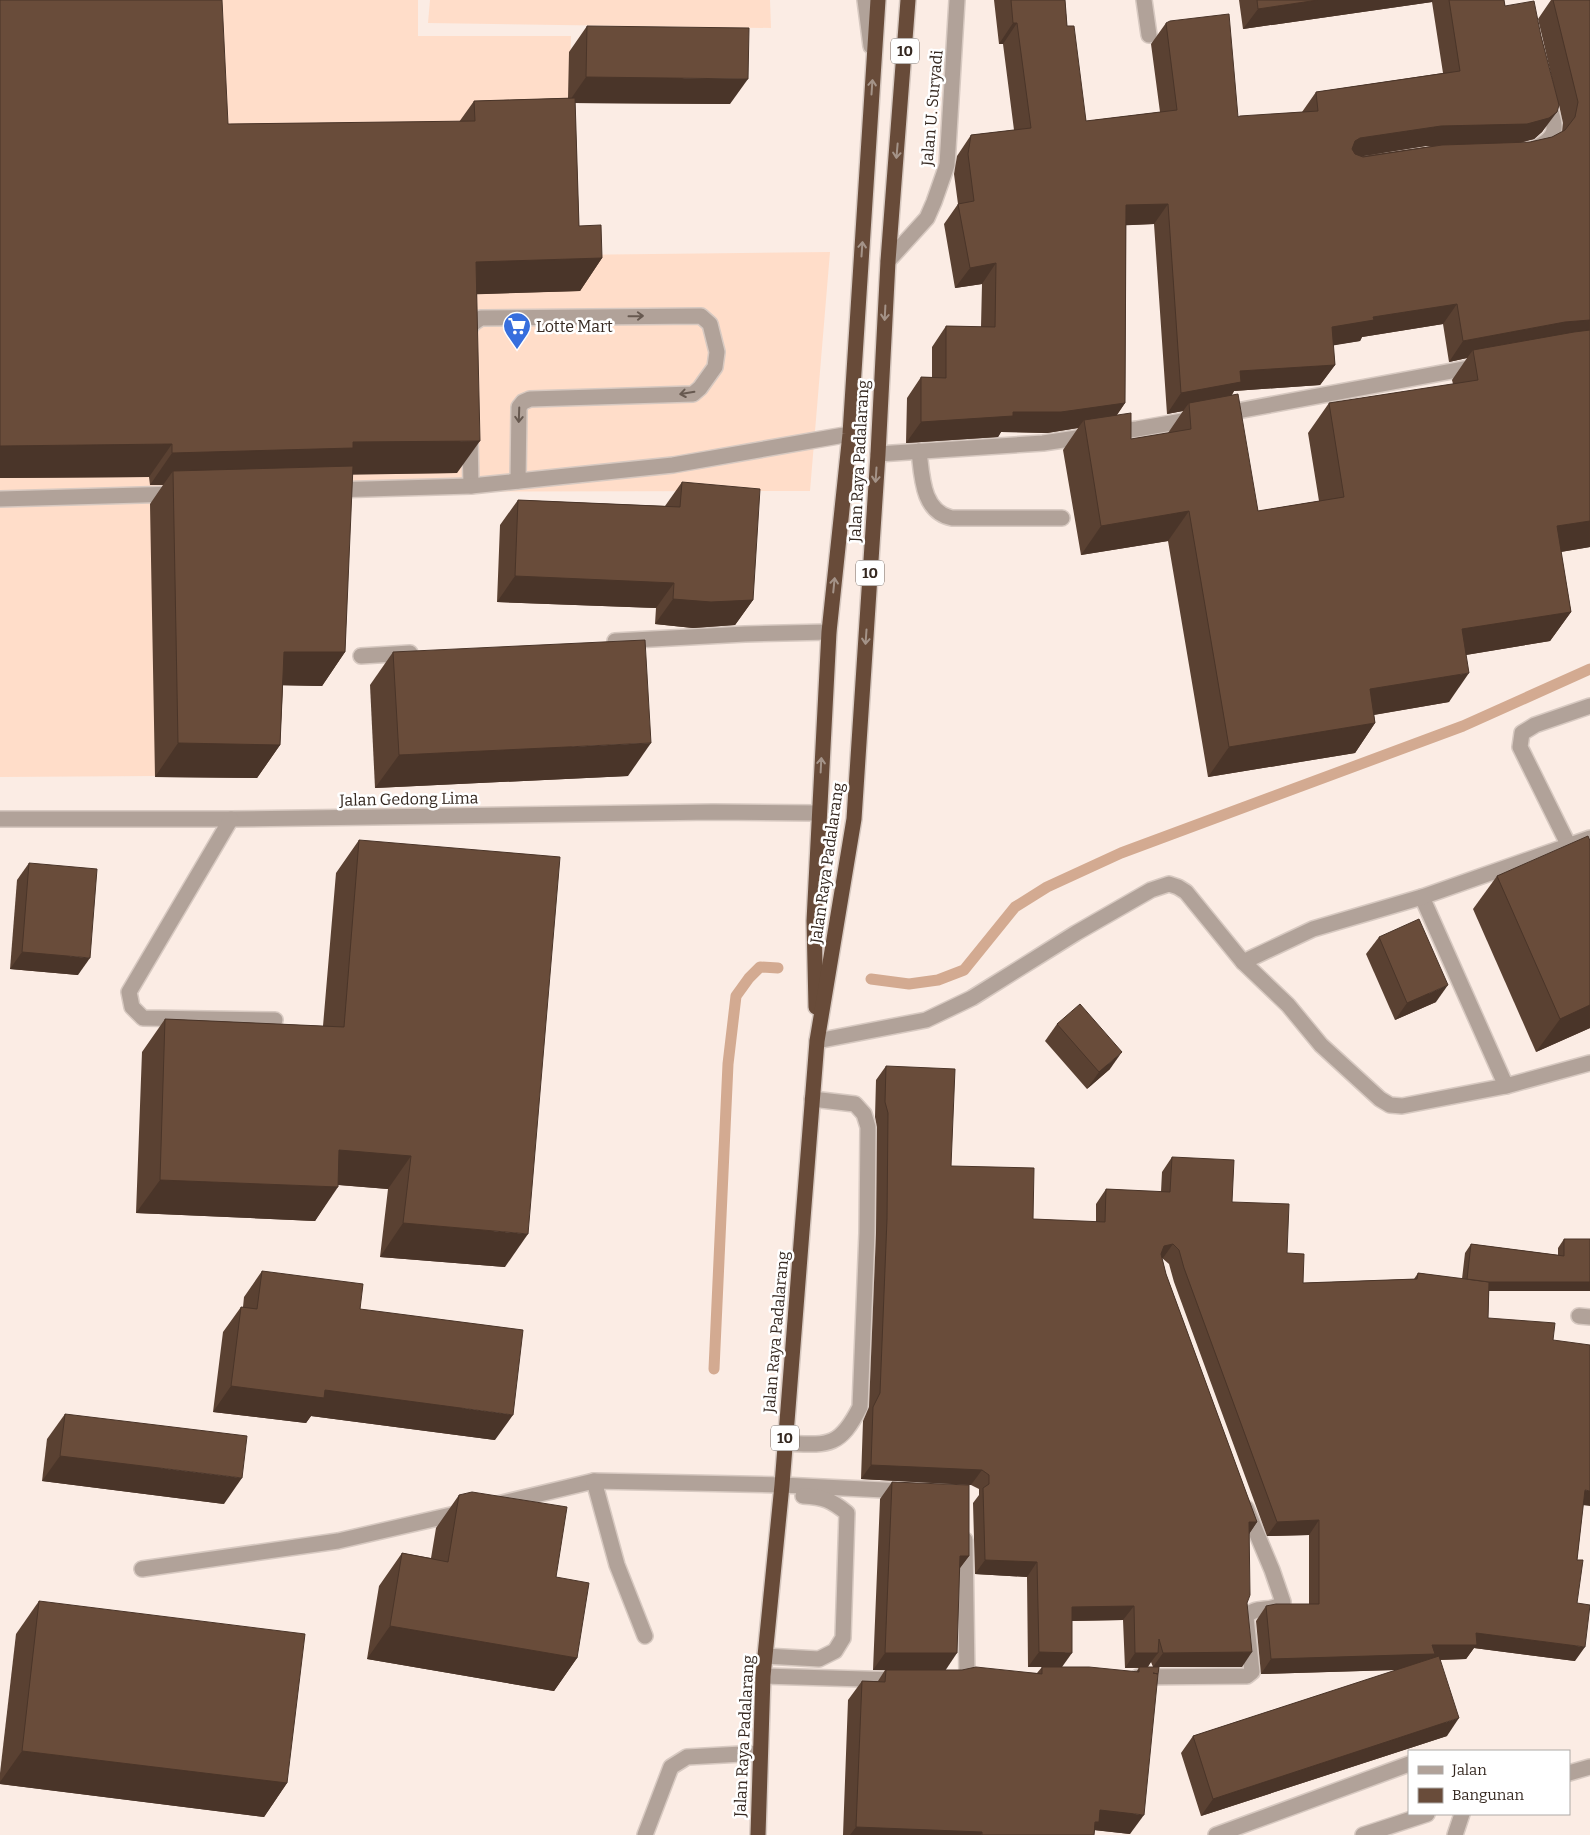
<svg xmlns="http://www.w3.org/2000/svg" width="1590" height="1835" font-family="Bitter,serif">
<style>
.built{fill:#ffddc9}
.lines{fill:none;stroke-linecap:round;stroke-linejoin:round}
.stream{stroke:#d3aa91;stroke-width:11}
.minor-casing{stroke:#d7c9c1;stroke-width:18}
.highway-casing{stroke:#d7c9c1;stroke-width:18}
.minor{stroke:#b1a299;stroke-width:15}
.highway{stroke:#684b39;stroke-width:15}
.wall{fill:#5a4132;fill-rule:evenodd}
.shaded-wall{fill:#4a3529}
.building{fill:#694c3a;stroke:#4a3529}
.oneway{stroke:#a49388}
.oneway2{stroke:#675950}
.labels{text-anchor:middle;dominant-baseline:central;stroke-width:5;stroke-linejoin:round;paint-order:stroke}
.shield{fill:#fff;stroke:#726863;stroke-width:1}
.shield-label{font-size:15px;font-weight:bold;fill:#352820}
.street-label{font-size:16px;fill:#352820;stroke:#fff}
.poi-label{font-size:16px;fill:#352820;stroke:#fff;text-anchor:start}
</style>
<rect width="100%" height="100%" fill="#fbece4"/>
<!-- built -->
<g class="built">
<polygon points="0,0 418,0 418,36 571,36 565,255 830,252 810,491 152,492 156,776 0,777"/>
<polygon points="430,0 770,0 771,28 428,23"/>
</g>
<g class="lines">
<!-- stream -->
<g class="stream">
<polyline points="871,979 909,984 938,980 964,970 1015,907 1047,887 1121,853 1463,726 1590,669"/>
<polyline points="714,1369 728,1064 736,996 749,978 760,967 778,968"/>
</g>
<!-- minor casing -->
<g class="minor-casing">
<g id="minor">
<polyline points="865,0 871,46"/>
<polyline points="1144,0 1149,35"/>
<path d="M1535,148C1563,135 1554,124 1547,99"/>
<polyline points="888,261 927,218 934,202 947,165 957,0"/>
<path d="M469,337C468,326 473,323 481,318L701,316L710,324L717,352L715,367L700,388L693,394L530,399L523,402L519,407L518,481"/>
<polyline points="1221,414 1479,366"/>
<polyline points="470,435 471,486"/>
<path d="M919,451C922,476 922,512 952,518H1062"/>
<polyline points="878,454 1043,443 1137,429 1194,419"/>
<polyline points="331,490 471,486 673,465 850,434"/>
<polyline points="0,499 176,494"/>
<polyline points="615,641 745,634 829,632"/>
<polyline points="361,656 410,653"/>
<polyline points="0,819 231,819 713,812 818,813"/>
<polyline points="231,819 129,992 132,1007 143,1018 275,1020"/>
<polyline points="1569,846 1520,747 1522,733 1535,725 1590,706"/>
<polyline points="1422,897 1506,1086"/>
<polyline points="1243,962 1313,929 1422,897 1590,838"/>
<polyline points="817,1041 926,1020 972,998 1076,933 1151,890 1169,884 1178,887 1186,892 1243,962 1288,1005 1321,1045 1380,1099 1390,1105 1402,1106 1506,1086 1590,1063"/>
<polyline points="1579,1316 1590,1317"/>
<path d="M784,1443C827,1445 839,1449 860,1407L867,1233L868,1127L864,1114L855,1104L812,1099"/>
<polyline points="498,1504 594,1481"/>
<polyline points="965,1540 967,1676"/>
<polyline points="142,1569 338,1541 464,1512"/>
<polyline points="645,1636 617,1565 594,1481 782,1485 905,1491"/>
<path d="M765,1656L819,1659L835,1651L843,1638L847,1513C831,1500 824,1497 803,1496"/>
<polyline points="763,1676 898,1680"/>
<path d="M1138,1677L1247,1676L1252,1672L1246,1617C1255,1604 1273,1614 1283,1602L1272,1570L1246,1508"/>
<polyline points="1569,1773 1590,1767"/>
<polyline points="645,1835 671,1767 687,1757 760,1753"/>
<polyline points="1216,1835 1409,1764"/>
<polyline points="1363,1835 1427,1814"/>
<polyline points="1455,1835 1462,1814"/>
</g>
</g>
<!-- highway casing -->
<g class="highway-casing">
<g id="highway">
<polyline points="816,1007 814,921 829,632 850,434 878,0"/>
<polyline points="758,1835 763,1676 782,1485 817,1041 854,819 878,454 888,261 908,0"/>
</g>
</g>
<!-- minor -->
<use href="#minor" class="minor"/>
<!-- highway -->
<use href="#highway" class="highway"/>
</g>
<!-- wall -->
<g class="wall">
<polygon points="0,0 228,124 459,122 474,101 568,98 569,52 587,26 730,104 575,103 579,226 602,258 580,291 477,294 457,473 352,474 345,652 322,686 283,685 280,745 257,778 155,777 150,504 163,485 150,485 149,477 0,478"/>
<path d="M994,0H1065L1067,26L1086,121L1160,112L1151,44L1166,23L1238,117L1302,112L1316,92L1443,73L1432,2L1243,29L1239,0H1504L1505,6L1541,36L1558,104L1538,19L1551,0H1590V547L1561,552L1571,612L1550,641L1466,655L1449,702L1374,715L1375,723L1355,753L1208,777L1168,541L1081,555L1063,450L1078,428L1047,433L1001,432L998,437L906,443L907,398L921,377H932V347L946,326L981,327L982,284L955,288L944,224L958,204L954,174L957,156L971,135L1014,130L1003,44H999ZM1559,105L1563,123L1562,132L1552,137L1530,142L1520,143L1534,139L1542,132ZM1426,146H1431L1362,156ZM1154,224L1167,414L1183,411L1168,433L1131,439L1117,415L1125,403L1126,225ZM1443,324L1449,362L1467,358L1452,380L1453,384L1329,403L1308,433L1319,501L1258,511L1232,395L1234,391L1320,385L1335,365L1333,345L1360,341L1362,337Z"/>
<polygon points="682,482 753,600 735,625 693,628 655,624 656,608 497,602 500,525 518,500 665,506"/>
<polygon points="393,652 628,776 375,788 370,685"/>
<polygon points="359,840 505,1267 380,1257 388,1189 338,1185 315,1221 136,1213 142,1052 165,1019 323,1026 336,873"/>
<polygon points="1590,841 1590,1028 1536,1052 1473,909 1497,876"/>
<polygon points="29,863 78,975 10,969 17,880"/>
<polygon points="1379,937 1436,1002 1395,1020 1366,954"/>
<polygon points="1057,1024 1110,1069 1087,1089 1045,1041"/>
<path d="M886,1066L951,1166L1033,1219L1096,1222V1204L1106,1189L1161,1192L1162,1172L1172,1157L1232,1202L1287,1253L1303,1283L1414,1279L1418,1273L1462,1279L1465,1253L1471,1244L1558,1255V1248L1564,1239H1590V1291H1489L1488,1318L1553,1340L1583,1506L1577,1560V1603L1575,1661L1474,1648L1466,1659L1440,1660L1447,1736L1201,1816L1181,1753L1193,1736L1397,1670L1261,1674L1256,1621L1266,1606L1309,1604V1535L1267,1536L1174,1282L1169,1264L1162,1258L1166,1274L1257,1522L1249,1534L1247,1603L1242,1667H1159L1130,1834L1095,1830L1094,1835H843L848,1700L862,1681H878L885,1670H873L880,1499L892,1482L969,1556L960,1568L945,1670L1037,1673L1042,1667H1028L1027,1577L975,1574L973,1503L979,1495V1489L971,1485L861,1479L863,1421L869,1407L876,1233L877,1127L875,1117L876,1080ZM1123,1620L1125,1668H1139L1136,1672L1062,1667L1072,1621ZM1151,1662L1153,1667H1148Z"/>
<polygon points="262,1271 360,1309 495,1440 311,1416 306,1423 213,1412 223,1332 241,1307 243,1307 244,1297"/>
<polygon points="65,1414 224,1504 42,1481 47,1439"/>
<polygon points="459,1495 556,1577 577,1658 554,1691 367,1659 379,1586 402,1553 431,1558 436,1528"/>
<polygon points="39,1601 287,1783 264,1817 0,1784 0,1773 16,1634"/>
</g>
<!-- shaded-wall -->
<g class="shaded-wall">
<polygon points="1318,0 1433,0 1432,2 1243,29 1258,9"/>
<polygon points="1013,23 1017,23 1003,44 999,44"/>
<polygon points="586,77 748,79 730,104 568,103"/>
<polygon points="1557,112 1542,132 1534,139 1513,144 1426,146 1345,159 1355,141 1360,138 1441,126"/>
<polygon points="1168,204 1154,224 1111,226 1126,205"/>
<polygon points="602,258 580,291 454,295 476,262"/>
<polygon points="996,263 982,284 955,288 970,268"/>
<polygon points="1457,304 1443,324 1362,337 1360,341 1318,348 1332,327 1373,317"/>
<polygon points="1590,320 1590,339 1473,350 1467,358 1449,362 1463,341 1565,322"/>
<polygon points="1335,365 1320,385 1234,391 1226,403 1189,403 1183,411 1167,414 1181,393 1240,371"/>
<polygon points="1125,403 1111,423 1084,420 1078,428 1047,433 1001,432 998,437 906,443 921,422 1013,412"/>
<polygon points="480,441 457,473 334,475 173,471 163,485 150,485 172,453 353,442"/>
<polygon points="172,444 149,477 0,478 0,446"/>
<polygon points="1189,511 1168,541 1081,555 1101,526"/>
<polygon points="1590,521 1590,547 1536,556 1557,526"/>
<polygon points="515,576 674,583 656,608 497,602"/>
<polygon points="673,599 753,600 735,625 693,628 655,624"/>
<polygon points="1571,612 1550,641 1441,659 1462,629"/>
<polygon points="284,652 345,652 322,686 261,685"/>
<polygon points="1469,673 1449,702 1349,719 1370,689"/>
<polygon points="1375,723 1355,753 1208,777 1229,747"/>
<polygon points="178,743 280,745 257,778 155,777"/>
<polygon points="651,743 628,776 375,788 399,755"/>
<polygon points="22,952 90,958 78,975 10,969"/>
<polygon points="1448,985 1436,1002 1395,1020 1407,1003"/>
<polygon points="1590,1005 1590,1028 1536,1052 1560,1019"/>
<polygon points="1122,1052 1110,1069 1087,1089 1099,1072"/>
<polygon points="339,1150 411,1156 388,1189 316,1183"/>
<polygon points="160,1180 338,1187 315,1221 136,1213"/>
<polygon points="403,1223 528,1234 505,1267 380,1257"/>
<polygon points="1173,1244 1163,1258 1154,1260 1164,1246"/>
<polygon points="1467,1282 1590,1282 1590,1291 1460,1291"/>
<polygon points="231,1386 325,1390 513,1415 495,1440 311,1416 306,1423 213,1412"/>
<polygon points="60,1456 242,1478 224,1504 42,1481"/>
<polygon points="871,1465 982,1470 971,1485 861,1479"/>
<polygon points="1585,1490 1590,1491 1590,1506 1575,1504"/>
<polygon points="1319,1520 1309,1535 1267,1536 1277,1522"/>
<polygon points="1249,1522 1257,1522 1247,1537"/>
<polygon points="960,1556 969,1556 956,1573"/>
<polygon points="985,1560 1037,1562 1027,1577 975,1574"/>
<polygon points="1134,1606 1123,1620 1062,1621 1072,1607"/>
<polygon points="390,1626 577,1658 554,1691 367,1659"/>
<polygon points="1476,1633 1585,1647 1575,1661 1474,1648 1466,1659 1431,1660 1425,1669 1261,1674 1271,1659"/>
<polygon points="1039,1652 1072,1653 1062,1667 1028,1667"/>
<polygon points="1252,1652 1242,1667 1153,1667 1163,1653"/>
<polygon points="885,1653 957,1653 945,1671 873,1670"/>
<polygon points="1135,1653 1158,1653 1147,1667 1125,1668"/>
<polygon points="1459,1718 1447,1736 1201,1816 1213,1799"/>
<polygon points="22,1751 287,1783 264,1817 0,1784 0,1782"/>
<polygon points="1100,1810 1144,1815 1130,1834 1093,1830"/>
<polygon points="856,1827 982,1832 981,1835 850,1835"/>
</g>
<!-- building -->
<g class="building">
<polygon points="0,0 222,0 228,124 475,121 474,101 575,98 579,226 601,225 602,258 476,262 480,441 353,442 353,448 172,453 172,444 0,446"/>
<polygon points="1011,0 1065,0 1067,26 1074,26 1086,121 1177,110 1166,23 1170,21 1229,14 1238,117 1240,116 1318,111 1316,92 1460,71 1449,0 1504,0 1505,6 1534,1 1541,36 1559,105 1557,112 1549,118 1527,124 1441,126 1360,138 1355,141 1352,149 1355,154 1363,157 1442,145 1530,142 1552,137 1565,130 1575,117 1578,102 1553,0 1590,0 1590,320 1565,322 1463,341 1457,304 1373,317 1374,320 1332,327 1335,365 1240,371 1241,382 1181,393 1168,204 1126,205 1125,403 1061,412 1013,412 1013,416 921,422 921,377 946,378 946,326 995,327 996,263 970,268 958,204 974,201 968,154 971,135 1031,128 1017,23 1013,23"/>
<polygon points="1257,0 1318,0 1258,9"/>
<polygon points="587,26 749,28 748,79 586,77"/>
<polygon points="1590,330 1590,521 1557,526 1571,612 1462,629 1469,673 1370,689 1375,723 1229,747 1189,511 1101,526 1084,420 1131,413 1131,439 1191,429 1189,403 1238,394 1258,511 1344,497 1329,403 1478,380 1473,350 1574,332"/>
<polygon points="353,466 345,652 284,652 280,745 178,743 173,471"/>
<polygon points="682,482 760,489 753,600 711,602 673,599 674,583 515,576 518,500 680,507"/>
<polygon points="645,640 651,743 399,755 393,652"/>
<polygon points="1588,836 1590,841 1590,1005 1560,1019 1497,876"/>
<polygon points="359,840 560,857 528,1234 403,1223 411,1156 339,1150 338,1187 160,1180 165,1019 344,1027"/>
<polygon points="29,863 97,869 90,958 22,952"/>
<polygon points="1419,919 1448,985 1407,1003 1379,937"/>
<polygon points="1080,1004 1122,1052 1099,1072 1057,1024"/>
<polygon points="886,1066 955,1069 951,1166 1034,1168 1033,1219 1105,1222 1106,1189 1170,1192 1172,1157 1234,1160 1232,1202 1289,1204 1287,1253 1304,1254 1303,1283 1417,1279 1418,1273 1489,1282 1488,1318 1555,1323 1553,1340 1590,1345 1590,1491 1585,1490 1577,1560 1583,1560 1577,1603 1590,1605 1585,1647 1476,1633 1477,1645 1432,1645 1435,1654 1271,1659 1266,1606 1276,1604 1319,1604 1319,1520 1277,1522 1184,1268 1179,1250 1173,1244 1164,1246 1161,1254 1166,1274 1257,1522 1249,1522 1250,1595 1247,1603 1252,1652 1163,1653 1159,1639 1158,1653 1135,1653 1134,1606 1072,1607 1072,1653 1039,1652 1037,1562 985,1560 983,1488 989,1484 989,1475 982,1470 871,1465 873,1407 880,1393 887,1219 888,1113 885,1102"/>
<polygon points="1564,1239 1590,1239 1590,1282 1489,1282 1467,1279 1471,1244 1564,1256"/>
<polygon points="262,1271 363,1284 360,1309 523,1330 513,1415 325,1390 324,1398 231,1386 241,1307 257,1309"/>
<polygon points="65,1414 247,1436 242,1478 60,1456"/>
<polygon points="892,1482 969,1485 969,1556 960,1556 957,1653 885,1653"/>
<polygon points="472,1492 567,1507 556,1577 589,1583 577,1658 390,1626 402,1553 448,1562 459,1495"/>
<polygon points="39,1601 305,1634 287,1783 22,1751"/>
<polygon points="1439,1656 1459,1718 1213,1799 1193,1736"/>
<polygon points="976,1667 1042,1674 1042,1667 1089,1667 1139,1672 1139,1667 1159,1667 1158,1674 1153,1673 1158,1674 1144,1815 1100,1810 1099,1822 1095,1822 1094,1835 982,1835 982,1832 856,1827 862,1681 885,1682 886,1670 962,1670"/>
</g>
<!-- one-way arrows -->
<defs><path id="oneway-shaft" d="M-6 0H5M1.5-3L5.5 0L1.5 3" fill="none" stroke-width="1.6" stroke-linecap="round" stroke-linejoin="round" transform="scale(1.25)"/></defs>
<g class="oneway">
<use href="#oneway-shaft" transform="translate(872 87) rotate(-86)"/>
<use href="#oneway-shaft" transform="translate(897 151) rotate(95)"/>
<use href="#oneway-shaft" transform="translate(862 249) rotate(-86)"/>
<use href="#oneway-shaft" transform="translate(885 313) rotate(93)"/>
<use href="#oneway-shaft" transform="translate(876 475) rotate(94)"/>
<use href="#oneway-shaft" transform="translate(834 585) rotate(-84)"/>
<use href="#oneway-shaft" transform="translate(866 637) rotate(94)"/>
<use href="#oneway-shaft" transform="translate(821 765) rotate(-87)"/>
</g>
<g class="oneway2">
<use href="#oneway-shaft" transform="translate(636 316) rotate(-1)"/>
<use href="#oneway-shaft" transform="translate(687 393) rotate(171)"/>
<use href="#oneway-shaft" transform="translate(519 415) rotate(92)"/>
</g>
<!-- icons -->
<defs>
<g id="supermarket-pin" transform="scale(1.4375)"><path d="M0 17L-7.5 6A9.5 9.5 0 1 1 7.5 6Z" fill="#376edd" stroke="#fff"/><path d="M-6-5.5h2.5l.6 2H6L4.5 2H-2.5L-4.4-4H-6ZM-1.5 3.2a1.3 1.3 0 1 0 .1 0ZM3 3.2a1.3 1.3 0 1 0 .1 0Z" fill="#fff"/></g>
</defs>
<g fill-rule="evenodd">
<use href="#supermarket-pin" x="517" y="326"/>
</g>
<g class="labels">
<!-- shield labels -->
<g class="shield">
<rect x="891" y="38.5" width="28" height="25" rx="4"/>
<rect x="856" y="560.5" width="28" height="25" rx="4"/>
<rect x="771" y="1425.5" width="28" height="25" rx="4"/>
</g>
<g class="shield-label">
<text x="905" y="51">10</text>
<text x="870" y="573">10</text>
<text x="785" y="1438">10</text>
</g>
<!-- street labels -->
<g class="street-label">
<text transform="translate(932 108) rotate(-85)">Jalan U. Suryadi</text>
<text transform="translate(859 461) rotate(-87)">Jalan Raya Padalarang</text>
<text transform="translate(409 799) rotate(-1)">Jalan Gedong Lima</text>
<text transform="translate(827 863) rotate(-82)">Jalan Raya Padalarang</text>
<text transform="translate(776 1332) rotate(-85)">Jalan Raya Padalarang</text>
<text transform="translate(744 1736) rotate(-87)">Jalan Raya Padalarang</text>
</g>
<!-- poi labels -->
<g class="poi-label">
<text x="536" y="326">Lotte Mart</text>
</g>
</g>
<!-- legend -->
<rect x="1408" y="1750" width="162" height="65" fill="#ffffff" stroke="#aea9a6"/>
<rect x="1418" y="1766" width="25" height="8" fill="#b1a299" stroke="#aea9a6"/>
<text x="1452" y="1775" font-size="15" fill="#352820">Jalan</text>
<rect x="1418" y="1788" width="25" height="15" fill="#694c3a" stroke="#aea9a6"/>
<text x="1452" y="1800" font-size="15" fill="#352820">Bangunan</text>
</svg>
